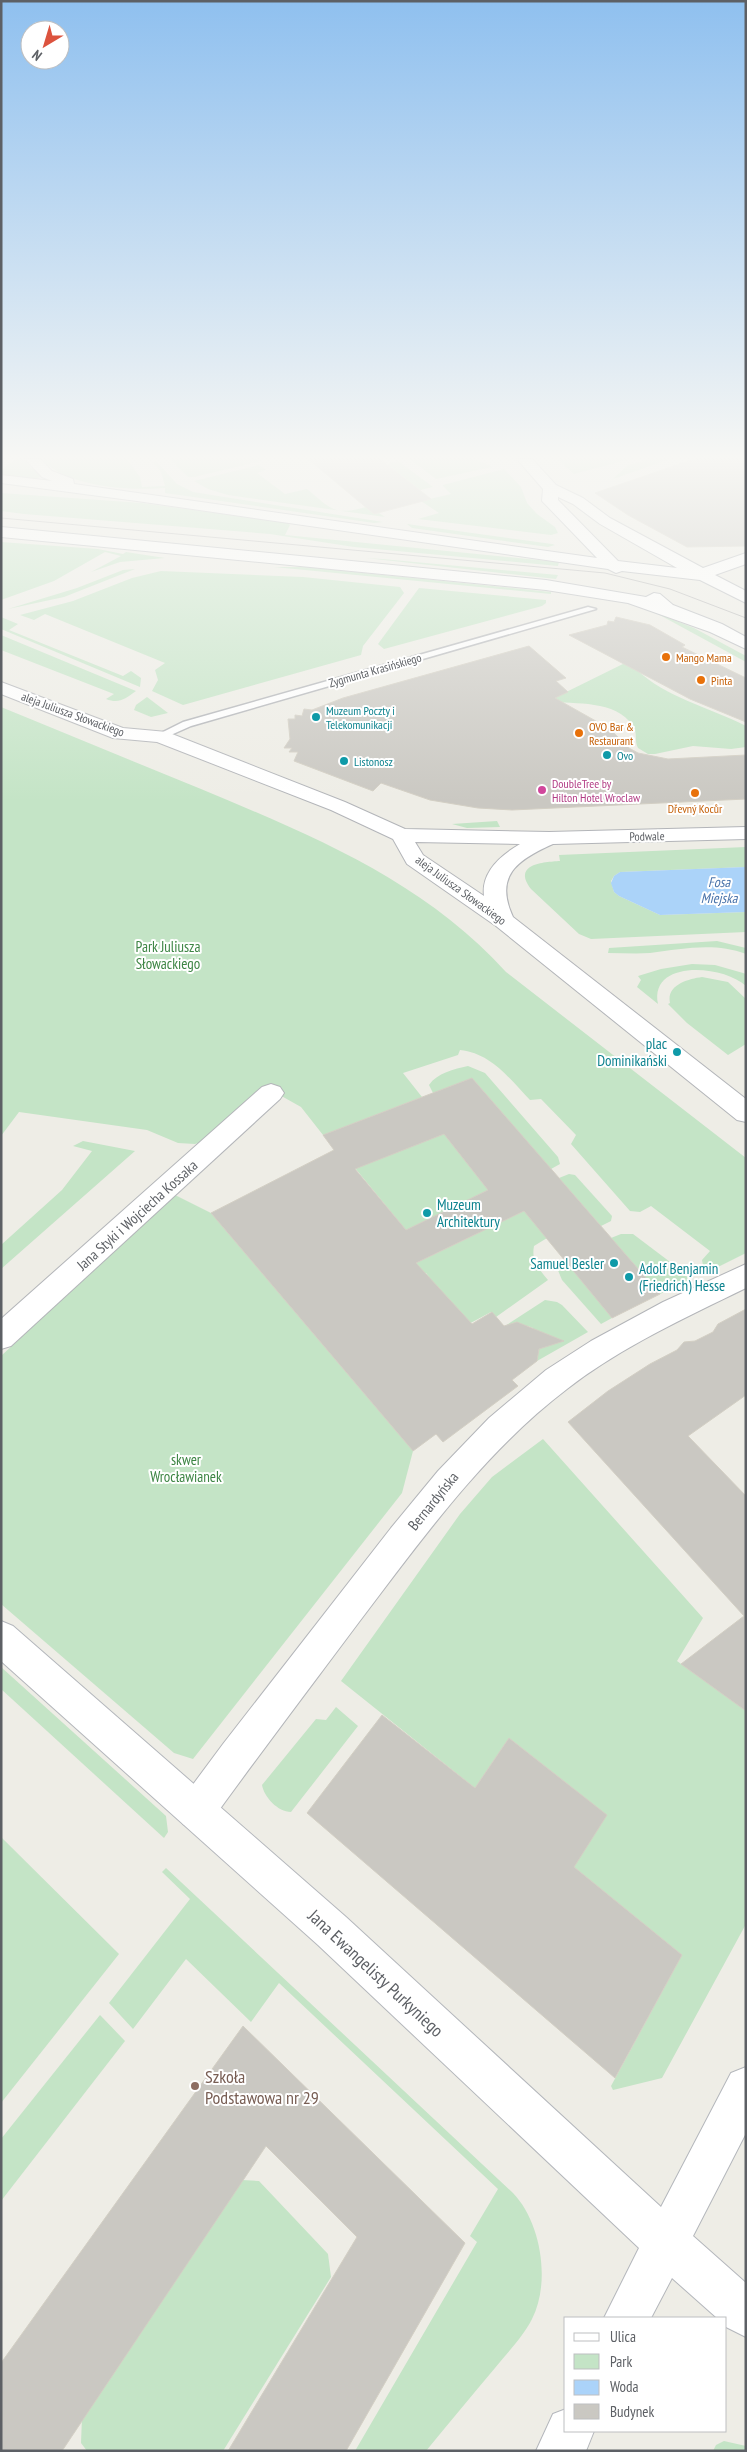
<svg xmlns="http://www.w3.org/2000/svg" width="747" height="2452" font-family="'PT Sans Narrow',sans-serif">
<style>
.green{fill:#c4e4c6}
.water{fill:#abd3f9}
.building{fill:#cac8c2;stroke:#d3cfc4;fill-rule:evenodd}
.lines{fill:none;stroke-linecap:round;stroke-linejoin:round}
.lane-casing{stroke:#b3b5b9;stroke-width:3}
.street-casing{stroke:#b3b5b9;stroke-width:2}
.secondary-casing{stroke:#b4b7bc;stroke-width:2}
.lane{fill:#fff;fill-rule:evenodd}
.street{fill:#fff;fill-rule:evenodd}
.secondary{fill:#fff;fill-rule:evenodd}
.tram{stroke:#b4b4b5;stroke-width:1}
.food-dot{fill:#e8710a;stroke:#fff;stroke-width:2}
.culture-dot{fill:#0f9aa8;stroke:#fff;stroke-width:2}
.hotel-dot{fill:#d1479c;stroke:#fff;stroke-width:2}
.education-dot{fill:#8d6e63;stroke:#fff;stroke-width:2}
.labels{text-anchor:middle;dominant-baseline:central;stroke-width:4;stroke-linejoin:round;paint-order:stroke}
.far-food-label{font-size:12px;fill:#c56008;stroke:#fff;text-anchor:start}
.far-street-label{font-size:12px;fill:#5d6065;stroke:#fff}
.far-culture-label{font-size:12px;fill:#0d838f;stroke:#fff;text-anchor:start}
.far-hotel-label{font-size:12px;fill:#b23c85;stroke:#fff;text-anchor:start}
.far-water-label{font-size:14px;font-style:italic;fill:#4973aa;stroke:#fff}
.park-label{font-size:15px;fill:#3d8544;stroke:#fff}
.culture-label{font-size:15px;fill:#0d838f;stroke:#fff;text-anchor:end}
.street-label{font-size:15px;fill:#5d6065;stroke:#fff}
.near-street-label{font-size:18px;fill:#5d6065;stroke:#fff}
.near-education-label{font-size:18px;fill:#785e54;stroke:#fff;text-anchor:start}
</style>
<rect width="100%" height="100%" fill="#eeede6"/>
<!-- green -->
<g class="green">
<polygon points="16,459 25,459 28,465 42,476 35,479 1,474 1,470"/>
<path d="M41,459H127L140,477L142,487L165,486L161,472L153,462L156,461L177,484L193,492L383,522L374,523L165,493V488C128,491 68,487 41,459Z"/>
<polygon points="170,459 258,459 261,461 194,477 188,477"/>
<path d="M410,459C435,458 470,452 492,467L436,479Z"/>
<polygon points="557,459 630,459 574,474"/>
<polygon points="651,459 670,459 613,479 628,465"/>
<polygon points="398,461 433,487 420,490 387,464"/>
<path d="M259,465L266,470L257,473L285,494L307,489C331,509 334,516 366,507L374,514L379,513L385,517L228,495L208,489L194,481Z"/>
<polygon points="504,469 521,487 527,503 537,514 555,527 558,533 551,535 418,519 439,513 421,501 451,494 443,486 443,485"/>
<polygon points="1,493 142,503 288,523 290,525 285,535 559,562 558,566 354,547 270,534 24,514 1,511"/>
<polygon points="407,524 552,544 555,545 548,547 412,528"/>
<polygon points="1,542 98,549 123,554 126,552 165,558 120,562 91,572 121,556 105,552 54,581 1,600"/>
<polygon points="366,558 382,559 558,575 556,579"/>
<polygon points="274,567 306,567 551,592 551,594"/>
<polygon points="135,569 64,597 8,609 77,588 123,570"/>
<polygon points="161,571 303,577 400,587 404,593 363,646 361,655 183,705 152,691 158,680 155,670 165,663 45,614 34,620 20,615 73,601 132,578"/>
<polygon points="419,588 546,600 546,603 542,606 384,649 378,644"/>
<polygon points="656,613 694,628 746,656 746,662"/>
<polygon points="1,617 18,624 9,630 123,676 131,671 141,678 140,687 1,629"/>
<path d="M1,635L136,691C125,699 119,704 106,699L114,694L1,650Z"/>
<path d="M633,659L636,669C666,698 709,707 746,726V747L731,749L693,746L655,754H648L638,748C634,741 638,733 633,726C615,699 576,705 548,701Z"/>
<polygon points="147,697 168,713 151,717 134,710 136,705"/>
<path d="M1,707C68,734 134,762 201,789C311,835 424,881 506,972L746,1158V1253L712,1270L703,1265L702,1260L710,1251L651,1206L640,1212L630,1211L571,1144L576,1135L541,1099L530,1100C510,1079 491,1053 460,1050L458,1055L403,1073L422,1097L323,1135L301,1107L269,1089L203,1141L195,1144L178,1143L147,1130L19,1112L1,1136Z"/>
<polygon points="497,821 500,827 467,828 452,824"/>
<path d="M746,847V867L620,872L614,876L611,881L614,892L619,896L660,915L746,912V932L591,939L579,934L531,889C512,864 543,862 560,861L559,855Z"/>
<path d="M717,941L746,948V954C714,942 683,949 650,953C636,954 622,953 608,953L609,948Z"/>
<path d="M692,964L715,965L743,973L746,974V986C722,964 649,960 658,1004L637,987L641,980L638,976L661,969Z"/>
<path d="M702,977L728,982L746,999V1044L728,1055L687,1023L668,1004L670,1003C666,985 688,979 702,977Z"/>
<path d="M468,1066L485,1073L558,1157L560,1164L551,1169L472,1078L433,1093L429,1085C437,1073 454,1069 468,1066Z"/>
<polygon points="444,1134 488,1190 406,1230 355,1168"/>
<polygon points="83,1141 135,1151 1,1269 1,1245 62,1190 92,1151 73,1146"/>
<polygon points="569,1174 575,1175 612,1216 611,1221 601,1226 559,1178"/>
<polygon points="175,1195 211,1213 413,1451 402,1493 193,1759 174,1753 1,1604 1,1356"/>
<path d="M524,1211L547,1238L534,1246C531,1261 539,1269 548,1280L496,1317L491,1312L465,1326L448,1298L422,1282L429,1277L426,1273L418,1278L408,1267Z"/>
<polygon points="621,1234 633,1234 686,1274 688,1281 660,1294 611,1238"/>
<polygon points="564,1259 612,1318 601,1324 562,1280 557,1268"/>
<polygon points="545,1300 557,1302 562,1305 588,1332 537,1361 539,1349 547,1346 545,1341 529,1335 533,1328 528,1326 505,1326"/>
<polygon points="543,1439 703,1618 677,1661 746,1711 746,1924 662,2078 613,2090 611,2086 682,1955 574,1867 575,1790 509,1738 475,1788 341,1681 460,1514 492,1477"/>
<polygon points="1,1667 166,1816 168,1832 164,1838 1,1689"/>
<path d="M336,1707L358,1726L291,1812C278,1812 264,1797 262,1785L316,1719L326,1720Z"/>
<polygon points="1,1837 119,1954 1,2103"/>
<path d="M166,1868L513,2193C541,2222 551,2282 532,2319C523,2337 507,2353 495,2368C472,2395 449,2423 426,2451H355L477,2242L470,2236L498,2189L279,1983L251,2022L186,1959L133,2029L109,2003L190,1899L162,1872Z"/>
<polygon points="100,2015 125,2041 1,2201 1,2139"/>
<polygon points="242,2180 259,2181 328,2254 331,2277 223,2451 87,2451 81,2443 82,2417"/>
<polygon points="724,2441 746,2446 746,2451 713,2451 716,2445"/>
</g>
<!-- water -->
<polygon class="water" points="746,867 746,912 660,915 619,896 614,892 611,883 614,876 620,872"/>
<!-- building -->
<g class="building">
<polygon points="308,459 380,459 431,499 374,514"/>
<polygon points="694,459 746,459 746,546 687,547 628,515 595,493"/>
<polygon points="616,617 650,625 685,645 682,647 746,678 746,722 690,699 569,635 607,625 608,621 614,622"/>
<polygon points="529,646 566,678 556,681 568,692 555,698 610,729 629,748 638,753 668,759 746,755 746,799 512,810 478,808 430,800 381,783 373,791 294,761 298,752 289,752 292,748 284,748 290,739 288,719 295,719 295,715 302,716 304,709 312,710 343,698"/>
<path d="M472,1078L660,1294L612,1318L524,1211L416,1263L472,1324L492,1312L504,1326L517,1322L564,1341L539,1349L537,1361L512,1380L518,1386L443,1442L436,1434L413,1451L211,1213L334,1150L323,1135ZM444,1134L488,1190L406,1230L355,1169Z"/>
<polygon points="746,1309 746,1395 688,1436 746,1496 746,1711 681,1664 744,1616 568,1422 608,1391 650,1364 677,1350 684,1342 695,1341 713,1332 718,1324"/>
<polygon points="382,1715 475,1788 509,1738 607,1815 574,1867 682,1955 615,2078 307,1813"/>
<polygon points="243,2026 465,2243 346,2451 228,2451 357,2237 266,2146 62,2451 1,2451 1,2363"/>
</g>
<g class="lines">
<!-- lane casing -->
<g class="lane-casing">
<polygon id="lane" points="588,607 596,609 191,726 164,738 160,739 155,736 183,722"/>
</g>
<!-- street casing -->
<g class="street-casing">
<g id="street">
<path d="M1,682L123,728L167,732L345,802L405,829L549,832L746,827V839L553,844C517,860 494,876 513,917L746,1099V1122L737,1120L496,926L407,864L393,839L331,810L157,742L113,738L1,694ZM415,842L520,844C501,855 481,872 484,896L423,855Z"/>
<polygon points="271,1084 280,1087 284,1093 280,1099 11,1346 1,1349 1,1319 262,1087"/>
<path d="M746,1264V1288C685,1318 621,1347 567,1389C484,1452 422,1539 359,1622C309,1689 258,1756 209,1824L196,1830L183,1824L177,1811L183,1798L223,1744L391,1528L438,1471L489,1418L546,1370L591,1341L663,1302Z"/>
</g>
</g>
<!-- secondary casing -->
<g class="secondary-casing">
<g id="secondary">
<path d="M25,459H40L52,471L73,479L74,484L597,558L545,504L542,501L543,489L517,459H532L556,485L583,498L610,518L703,568L746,553V564L715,575L746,591V603L700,580L622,571L616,573L608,569L137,501L1,483V475L52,481L42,477ZM558,497L573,504L600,524L677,568L618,561L558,500Z"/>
<polygon points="1,527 546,580 646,597 654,593 660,594 673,605 722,624 746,637 746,649 710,632 628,603 546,590 1,537"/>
<polygon points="1,1621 13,1626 346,1917 661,2207 731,2073 746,2067 746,2133 693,2236 746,2283 746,2337 726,2327 726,2318 717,2318 672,2278 651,2318 604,2318 639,2248 318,1945 1,1661"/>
<polygon points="566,2409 566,2431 594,2431 586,2451 536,2451 553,2414"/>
</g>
</g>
<!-- lane -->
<use href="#lane" class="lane"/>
<!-- street -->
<use href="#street" class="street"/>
<!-- secondary -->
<use href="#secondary" class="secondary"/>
<!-- tram -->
<polyline class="tram" points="1,518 605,573 670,589 746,618"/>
</g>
<!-- sky -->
<linearGradient id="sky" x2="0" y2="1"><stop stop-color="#8fc0ef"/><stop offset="0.57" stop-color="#f7f7f4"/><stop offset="1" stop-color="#f7f7f4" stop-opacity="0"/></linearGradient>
<rect width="747" height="802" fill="url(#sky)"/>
<!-- markers -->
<g class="food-dot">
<circle cx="666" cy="657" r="5"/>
<circle cx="701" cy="680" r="5"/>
<circle cx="579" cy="733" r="5"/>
<circle cx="695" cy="793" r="5"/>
</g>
<g class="culture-dot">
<circle cx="316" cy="717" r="5"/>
<circle cx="607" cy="755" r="5"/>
<circle cx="344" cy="761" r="5"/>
<circle cx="677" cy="1052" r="5"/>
<circle cx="427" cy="1213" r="5"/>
<circle cx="614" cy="1263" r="5"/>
<circle cx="629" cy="1277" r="5"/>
</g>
<circle class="hotel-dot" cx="542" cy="790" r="5"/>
<circle class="education-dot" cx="195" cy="2086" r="5"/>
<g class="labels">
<!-- far-food labels -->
<g class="far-food-label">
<text x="676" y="657">Mango Mama</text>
<text x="711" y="680">Pinta</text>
<text x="589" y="726">OVO Bar &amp;<tspan x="589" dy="14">Restaurant</tspan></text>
<text x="695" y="808" text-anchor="middle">Dřevný Kocůr</text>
</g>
<!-- far-street labels -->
<g class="far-street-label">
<text transform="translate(375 670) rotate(-16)">Zygmunta Krasińskiego</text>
<text transform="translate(73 714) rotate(20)">aleja Juliusza Słowackiego</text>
<text transform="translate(647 836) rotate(-1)">Podwale</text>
<text transform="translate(461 890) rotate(36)">aleja Juliusza Słowackiego</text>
</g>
<!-- far-culture labels -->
<g class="far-culture-label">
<text x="326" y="710">Muzeum Poczty i<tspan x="326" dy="14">Telekomunikacji</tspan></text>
<text x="617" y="755">Ovo</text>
<text x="354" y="761">Listonosz</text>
</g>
<!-- far-hotel labels -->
<g class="far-hotel-label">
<text x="552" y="783">DoubleTree by<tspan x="552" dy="14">Hilton Hotel Wroclaw</tspan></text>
</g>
<!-- far-water labels -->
<g class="far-water-label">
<text x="719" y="882">Fosa<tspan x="719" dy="16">Miejska</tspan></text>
</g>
<!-- park labels -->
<g class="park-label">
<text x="168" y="946">Park Juliusza<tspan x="168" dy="17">Słowackiego</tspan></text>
<text x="186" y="1459">skwer<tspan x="186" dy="17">Wrocławianek</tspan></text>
</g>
<!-- culture labels -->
<g class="culture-label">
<text x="667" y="1043">plac<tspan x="667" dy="17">Dominikański</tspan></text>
<text x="437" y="1204" text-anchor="start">Muzeum<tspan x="437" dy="17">Architektury</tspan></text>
<text x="604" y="1263">Samuel Besler</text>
<text x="639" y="1268" text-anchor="start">Adolf Benjamin<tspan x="639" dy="17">(Friedrich) Hesse</tspan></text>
</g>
<!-- street labels -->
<g class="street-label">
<text transform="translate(137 1215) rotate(-42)">Jana Styki i Wojciecha Kossaka</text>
<text transform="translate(433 1501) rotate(-51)">Bernardyńska</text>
</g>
<!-- near-street labels -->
<g class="near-street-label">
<text transform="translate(376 1973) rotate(43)">Jana Ewangelisty Purkyniego</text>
</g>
<!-- near-education labels -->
<g class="near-education-label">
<text x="205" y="2076">Szkoła<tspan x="205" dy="21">Podstawowa nr 29</tspan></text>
</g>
</g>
<!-- border -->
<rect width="747" height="2452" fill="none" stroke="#5d6065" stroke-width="5"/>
<!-- legend -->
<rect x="564" y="2317" width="162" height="115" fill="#ffffff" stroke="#bebfc1"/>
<rect x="574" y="2333" width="25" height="8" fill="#ffffff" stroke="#bebfc1"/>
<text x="610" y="2342" font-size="15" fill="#5d6065">Ulica</text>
<rect x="574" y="2354" width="25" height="15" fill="#c4e4c6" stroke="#bebfc1"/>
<text x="610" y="2367" font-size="15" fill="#5d6065">Park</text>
<rect x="574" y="2380" width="25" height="15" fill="#abd3f9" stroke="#bebfc1"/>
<text x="610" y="2392" font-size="15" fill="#5d6065">Woda</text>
<rect x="574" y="2404" width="25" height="15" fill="#cac8c2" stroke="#bebfc1"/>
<text x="610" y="2417" font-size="15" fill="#5d6065">Budynek</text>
<!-- north arrow -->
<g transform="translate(45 45) rotate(218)"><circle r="24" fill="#ffffff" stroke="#bebfc1"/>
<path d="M0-4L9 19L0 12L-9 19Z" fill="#dc533e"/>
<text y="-8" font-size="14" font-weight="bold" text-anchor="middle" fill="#5d6065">N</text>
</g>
</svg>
